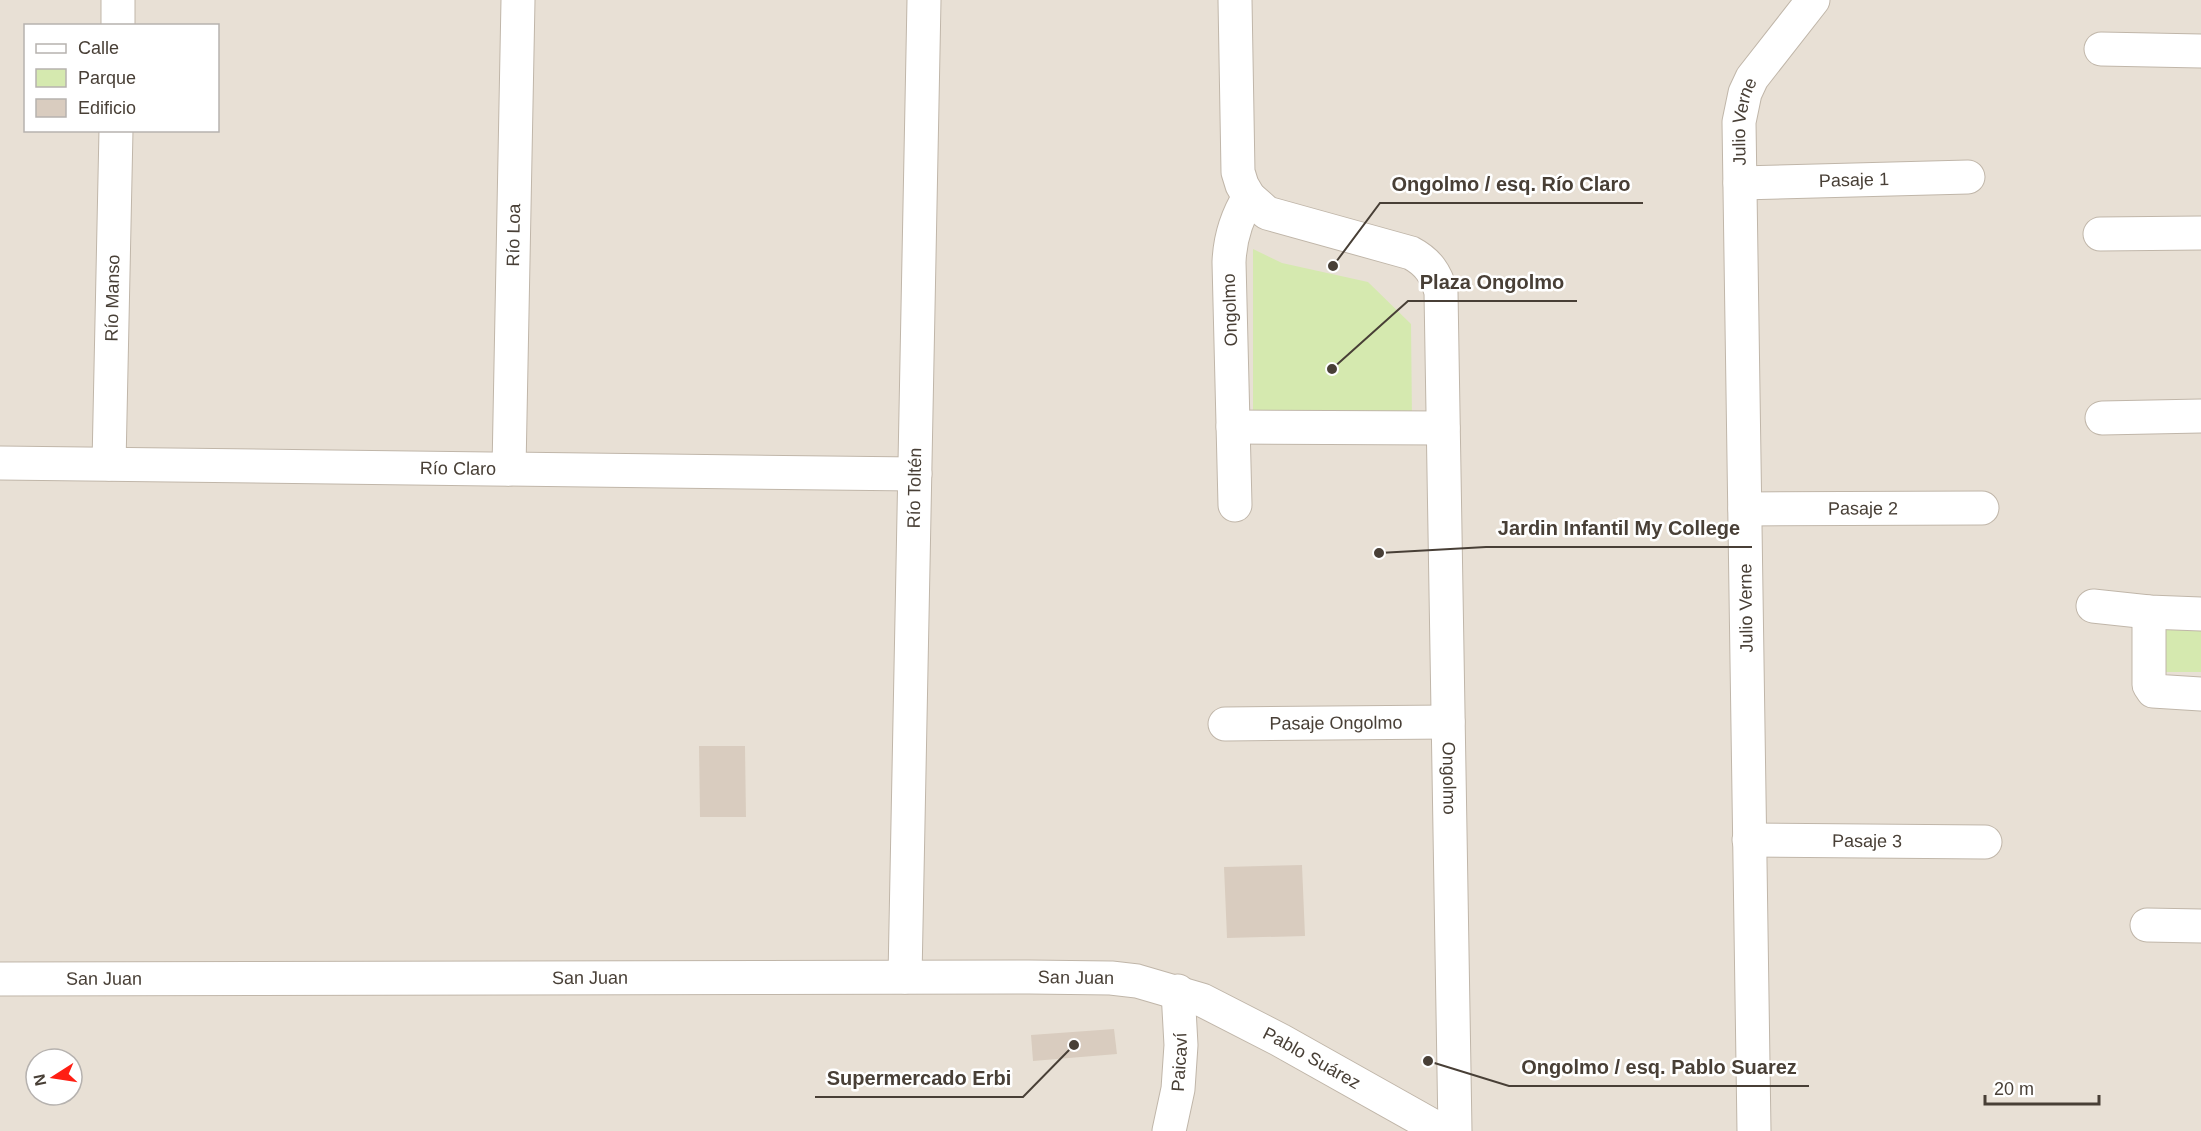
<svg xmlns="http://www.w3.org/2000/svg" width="2201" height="1131" font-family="Arial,sans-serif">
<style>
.residential{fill:#e8e0d5;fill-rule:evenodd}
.green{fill:#d5e9af}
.building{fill:#d9ccbf}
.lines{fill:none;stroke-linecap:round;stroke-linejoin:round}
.street-casing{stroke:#c0b6a9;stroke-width:35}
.street{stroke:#fff;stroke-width:33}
.labels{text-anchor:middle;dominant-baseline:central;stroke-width:5;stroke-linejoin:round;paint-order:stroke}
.street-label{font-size:18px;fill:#483f36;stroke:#fff}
.leader{fill:none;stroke:#483f36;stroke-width:2}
.callout-dot{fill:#483f36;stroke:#fff;stroke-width:2}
.callout-label{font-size:20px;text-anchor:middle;font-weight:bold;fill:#483f36;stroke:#fff;stroke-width:5;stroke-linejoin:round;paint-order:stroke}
</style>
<rect width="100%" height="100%" fill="#f4efe7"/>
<!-- residential -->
<path class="residential" d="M0,0H2201V1131H0ZM26,26H218V130H26ZM36,1059H72V1095H36Z"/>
<!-- green -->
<g class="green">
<polygon points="1253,249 1282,263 1368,282 1411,324 1412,420 1253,415"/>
<polygon points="2164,611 2201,611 2201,672 2165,672"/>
</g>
<!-- building -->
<g class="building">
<polygon points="699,746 745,746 746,817 700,817"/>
<polygon points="1302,865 1305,936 1227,938 1224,867"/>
<polygon points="1114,1029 1117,1054 1033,1061 1031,1035"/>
</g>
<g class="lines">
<!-- street casing -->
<g class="street-casing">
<g id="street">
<path id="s1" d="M1235,0L1238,172L1242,185L1249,197L1267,213L1411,253C1428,262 1436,274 1441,292L1455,1131"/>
<polyline points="118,26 118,0"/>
<polyline points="2101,49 2201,51"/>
<path id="s2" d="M1740,183L1968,177"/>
<polyline points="2100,234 2201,233"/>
<polyline points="2102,418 2201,416"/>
<polyline points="1233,427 1443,428"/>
<path id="s3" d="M0,463L915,474"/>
<path id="s4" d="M109,464L116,130"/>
<path id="s5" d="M509,469L518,0"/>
<path d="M1235,505L1229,262C1230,238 1236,218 1249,197"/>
<path id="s6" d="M1745,509L1982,508"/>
<polyline points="2093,606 2149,612 2201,614"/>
<polyline points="2149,612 2149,685 2153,691 2201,694"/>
<path id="s7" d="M1225,724L1448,722"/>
<path id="s8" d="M1749,840L1985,842"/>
<polyline points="2147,925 2201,926"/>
<path id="s9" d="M905,977L924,0"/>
<path id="s10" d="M0,979L1029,977L1111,978L1137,981L1202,1000L1280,1040L1442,1131"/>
<path id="s11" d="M1169,1131L1178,1089L1181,1045L1178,991"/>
<path id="s12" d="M1754,1131L1739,122L1745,93L1752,78L1813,0"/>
</g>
</g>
<!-- street -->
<use href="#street" class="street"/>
</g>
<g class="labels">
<!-- street labels -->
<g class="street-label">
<text stroke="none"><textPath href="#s12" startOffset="1010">Julio Verne</textPath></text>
<text stroke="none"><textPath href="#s2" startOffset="114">Pasaje 1</textPath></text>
<text stroke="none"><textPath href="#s5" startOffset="234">Río Loa</textPath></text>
<text stroke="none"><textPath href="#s4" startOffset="166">Río Manso</textPath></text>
<text transform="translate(1230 310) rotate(-92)">Ongolmo</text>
<text stroke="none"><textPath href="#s3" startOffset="458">Río Claro</textPath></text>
<text stroke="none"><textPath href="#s9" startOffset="489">Río Toltén</textPath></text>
<text stroke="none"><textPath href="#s6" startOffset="118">Pasaje 2</textPath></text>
<text transform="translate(1746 608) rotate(-91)">Julio Verne</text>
<text stroke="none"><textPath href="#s7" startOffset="111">Pasaje Ongolmo</textPath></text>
<text stroke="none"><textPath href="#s1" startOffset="910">Ongolmo</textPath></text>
<text stroke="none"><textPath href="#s8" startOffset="118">Pasaje 3</textPath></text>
<text stroke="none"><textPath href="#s10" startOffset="590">San Juan</textPath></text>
<text stroke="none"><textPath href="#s10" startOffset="1076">San Juan</textPath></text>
<text stroke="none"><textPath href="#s10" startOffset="104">San Juan</textPath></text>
<text stroke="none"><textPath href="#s10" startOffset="1329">Pablo Suárez</textPath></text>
<text stroke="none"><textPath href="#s11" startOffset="70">Paicaví</textPath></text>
</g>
</g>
<!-- callouts -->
<path class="leader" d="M1333 266L1380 203H1643M1332 369L1408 301H1577M1379 553L1486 547H1752M1428 1061L1509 1086H1809M1074 1045L1023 1097H815"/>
<g class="callout-dot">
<circle cx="1333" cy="266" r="6"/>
<circle cx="1332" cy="369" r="6"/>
<circle cx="1379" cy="553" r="6"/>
<circle cx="1428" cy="1061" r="6"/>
<circle cx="1074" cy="1045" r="6"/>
</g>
<g class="callout-label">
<text x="1511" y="191">Ongolmo / esq. Río Claro</text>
<text x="1492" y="289">Plaza Ongolmo</text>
<text x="1619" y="535">Jardin Infantil My College</text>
<text x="1659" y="1074">Ongolmo / esq. Pablo Suarez</text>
<text x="919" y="1085">Supermercado Erbi</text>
</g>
<!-- legend -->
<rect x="24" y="24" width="195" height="108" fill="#ffffff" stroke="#b6b2af" stroke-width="1.5"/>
<rect x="36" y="44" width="30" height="9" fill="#ffffff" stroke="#b6b2af" stroke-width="1.5"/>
<text x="78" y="54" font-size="18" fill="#483f36">Calle</text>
<rect x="36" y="69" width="30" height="18" fill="#d5e9af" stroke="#b6b2af" stroke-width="1.5"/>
<text x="78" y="84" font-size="18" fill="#483f36">Parque</text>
<rect x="36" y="99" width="30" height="18" fill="#d9ccbf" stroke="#b6b2af" stroke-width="1.5"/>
<text x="78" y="114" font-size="18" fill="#483f36">Edificio</text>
<!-- north arrow -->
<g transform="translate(54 1077) rotate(258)"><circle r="28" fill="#ffffff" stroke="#b6b2af" stroke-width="1.5"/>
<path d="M0-4.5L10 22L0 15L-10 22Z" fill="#ff1e13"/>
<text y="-9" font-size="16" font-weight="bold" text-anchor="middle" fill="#483f36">N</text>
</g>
<!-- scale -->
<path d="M1985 1095v9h114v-9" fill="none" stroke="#483f36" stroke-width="3"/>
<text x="1994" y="1095" font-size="18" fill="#483f36" stroke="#ffffff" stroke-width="4.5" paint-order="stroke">20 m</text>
</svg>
